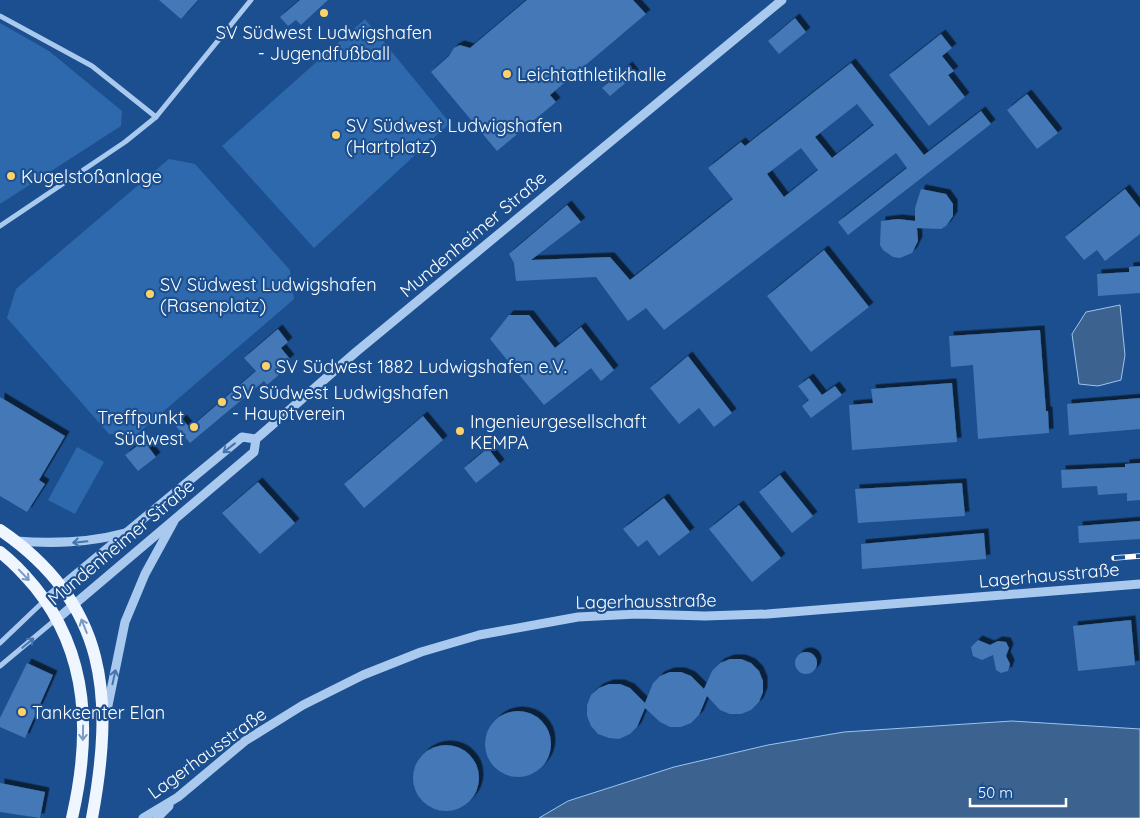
<svg xmlns="http://www.w3.org/2000/svg" width="1140" height="818" font-family="Quicksand,sans-serif">
<style>
.green{fill:#2e69ad}
.water{fill:#3c6290;stroke:#9cc4f0}
.building{fill:#4478b7;fill-rule:evenodd;filter:url(#shadow)}
.lines{fill:none;stroke-linecap:round;stroke-linejoin:round}
.minor{stroke:#a9c9ee;stroke-width:5}
.tertiary{stroke:#a9c9ee;stroke-width:9}
.primary{stroke:#f0f6ff;stroke-width:12}
.rail-casing{stroke:#fff;stroke-width:5.5}
.rail{stroke:#1b4f8f;stroke-width:4;stroke-dasharray:11;stroke-linecap:butt}
.oneway{stroke:#4674ac}
.oneway2{stroke:#7b9ac1}
.poi-dot{fill:#ffd166;stroke:#1b4f8f;stroke-width:2}
.labels{text-anchor:middle;dominant-baseline:central;stroke-width:4.5;stroke-linejoin:round;paint-order:stroke}
.poi-label{font-size:18px;fill:#fff;stroke:#1b4f8f;text-anchor:start}
.street-label{font-size:18px;fill:#fff;stroke:#1b4f8f}
</style>
<defs>
<filter id="shadow"><feDropShadow dx="4.5" dy="-4.5" stdDeviation="0" flood-color="#0009"/></filter>
</defs>
<rect width="100%" height="100%" fill="#1b4f8f"/>
<!-- green -->
<g class="green">
<polygon points="365,19 450,123 314,248 222,146"/>
<polygon points="0,23 49,51 122,111 121,126 0,204"/>
<polygon points="169,159 195,164 290,270 294,299 136,435 109,434 7,318 16,289"/>
<polygon points="77,447 104,462 75,514 48,500"/>
</g>
<!-- water -->
<g class="water">
<polygon points="1120,305 1125,355 1121,380 1098,386 1079,384 1072,334 1086,312"/>
<polygon points="1012,721 1140,729 1140,818 539,818 568,801 674,767 768,745 844,732"/>
</g>
<!-- building -->
<g class="building">
<polygon points="159,0 198,0 181,19"/>
<polygon points="300,0 328,0 301,25 296,20 288,26 280,17"/>
<polygon points="527,0 633,0 646,14 550,95 556,102 497,151 431,72 449,56 454,48 460,45 470,48"/>
<polygon points="795,18 806,32 779,54 768,41"/>
<polygon points="941,34 952,48 942,56 954,71 948,75 965,97 929,126 889,75"/>
<path d="M851,63L924,155L981,111L991,124L848,235L838,222L907,168L896,153L664,330L646,308L628,321L596,277L516,281L514,263L509,254L567,205L581,222L531,260L610,257L630,280L733,199L708,168L741,142L745,146ZM857,104L874,125L832,158L815,137ZM801,148L818,170L784,197L767,174Z"/>
<polygon points="628,66 635,75 610,96 602,88"/>
<polygon points="1027,94 1058,133 1037,149 1007,110"/>
<polygon points="921,189 946,194 953,204 953,216 946,226 941,229 917,228 918,241 912,253 900,258 893,257 883,250 880,245 881,221 898,219 915,221 915,208"/>
<polygon points="1125,189 1140,208 1140,234 1105,261 1097,250 1084,260 1065,237"/>
<polygon points="824,250 869,307 811,352 767,296"/>
<polygon points="1140,266 1140,293 1098,296 1097,274 1129,272 1129,267"/>
<polygon points="509,315 529,315 555,348 581,327 614,370 601,381 591,368 544,405 490,339"/>
<polygon points="278,329 288,342 281,348 290,359 277,369 281,373 267,385 264,381 190,443 175,425 182,419 190,428 256,371 244,358"/>
<polygon points="1040,330 1046,411 1048,411 1049,433 978,439 973,365 951,367 949,336"/>
<polygon points="688,356 732,413 714,427 699,408 679,424 650,388"/>
<polygon points="809,378 822,395 835,386 842,395 811,418 802,406 809,400 798,386"/>
<polygon points="952,383 957,442 852,450 849,405 873,403 871,389"/>
<polygon points="0,397 65,436 39,480 45,484 27,512 0,496"/>
<polygon points="1140,398 1140,429 1069,435 1067,404"/>
<polygon points="423,416 443,440 364,508 344,484"/>
<polygon points="144,441 156,457 138,471 125,455"/>
<polygon points="488,448 500,464 476,483 464,468"/>
<polygon points="1140,463 1140,500 1127,501 1127,493 1098,495 1097,486 1062,488 1061,470 1125,467 1125,464"/>
<polygon points="780,475 813,516 792,533 759,492"/>
<polygon points="258,482 295,523 260,554 222,513"/>
<polygon points="962,483 965,516 858,523 855,489"/>
<polygon points="664,498 690,532 659,556 647,540 638,547 623,529"/>
<polygon points="739,505 781,558 752,582 709,529"/>
<polygon points="1140,521 1140,539 1079,543 1078,526"/>
<polygon points="984,533 986,559 862,569 861,544"/>
<polygon points="1131,620 1135,665 1078,671 1073,626"/>
<polygon points="978,640 990,645 998,641 1006,642 1009,648 1006,656 1010,664 1008,671 1001,673 996,670 993,655 982,660 973,656 971,647"/>
<circle cx="806" cy="663" r="11"/>
<polygon points="730,659 741,659 751,663 759,671 763,681 763,692 759,702 751,710 741,714 730,714 720,710 707,696 699,715 691,723 681,727 670,727 660,722 645,708 637,727 630,734 619,739 609,738 598,734 591,726 587,716 587,705 591,695 599,688 609,684 620,684 630,688 645,703 653,683 660,676 670,672 681,672 691,676 704,689 712,671 720,663"/>
<polygon points="27,663 53,675 25,738 0,727 0,718"/>
<circle cx="518" cy="744" r="33"/>
<circle cx="446" cy="778" r="33"/>
<polygon points="0,783 45,792 40,818 0,812"/>
</g>
<g class="lines">
<!-- minor -->
<g class="minor">
<polyline points="0,16 92,66 156,117"/>
<polyline points="0,226 125,142 156,117 251,0"/>
<polyline points="0,643 45,600"/>
<polyline points="0,666 55,620"/>
</g>
<!-- tertiary -->
<g class="tertiary">
<path d="M16,541C54,544 88,543 125,533"/>
<polyline points="45,600 242,437 256,439"/>
<polyline points="57,619 254,452 256,439 356,352 782,0"/>
<polyline points="106,715 125,622 145,574 174,521"/>
<polyline points="143,818 178,797 245,741 303,705 363,675 421,652 479,635 578,617 637,614 705,616 767,614 1140,584"/>
<polyline points="157,818 169,806"/>
</g>
<!-- primary -->
<g class="primary">
<path d="M0,530C109,604 114,699 92,818"/>
<path d="M0,552C13,562 25,575 35,587C90,655 91,736 72,818"/>
</g>
<!-- rail casing -->
<g class="rail-casing">
<polyline id="rail" points="1114,558 1140,556"/>
</g>
<!-- rail -->
<use href="#rail" class="rail"/>
</g>
<!-- one-way arrows -->
<defs><path id="oneway-shaft" d="M-6 0H5M1.5-3L5.5 0L1.5 3" fill="none" stroke-width="1.6" stroke-linecap="round" stroke-linejoin="round" transform="scale(1.25)"/></defs>
<g class="oneway">
<use href="#oneway-shaft" transform="translate(229 448) rotate(142)"/>
<use href="#oneway-shaft" transform="translate(80 542) rotate(174)"/>
<use href="#oneway-shaft" transform="translate(28 643) rotate(-40)"/>
<use href="#oneway-shaft" transform="translate(114 677) rotate(-78)"/>
</g>
<g class="oneway2">
<use href="#oneway-shaft" transform="translate(24 575) rotate(46)"/>
<use href="#oneway-shaft" transform="translate(84 626) rotate(-112)"/>
<use href="#oneway-shaft" transform="translate(83 733) rotate(91)"/>
</g>
<!-- markers -->
<g class="poi-dot">
<circle cx="324" cy="13" r="5"/>
<circle cx="507" cy="74" r="5"/>
<circle cx="336" cy="135" r="5"/>
<circle cx="11" cy="176" r="5"/>
<circle cx="150" cy="294" r="5"/>
<circle cx="266" cy="366" r="5"/>
<circle cx="222" cy="402" r="5"/>
<circle cx="194" cy="427" r="5"/>
<circle cx="460" cy="431" r="5"/>
<circle cx="22" cy="712" r="5"/>
</g>
<g class="labels">
<!-- poi labels -->
<g class="poi-label">
<text x="324" y="32" text-anchor="middle">SV Südwest Ludwigshafen<tspan x="324" dy="21">- Jugendfußball</tspan></text>
<text x="517" y="74">Leichtathletikhalle</text>
<text x="346" y="125">SV Südwest Ludwigshafen<tspan x="346" dy="21">(Hartplatz)</tspan></text>
<text x="21" y="176">Kugelstoßanlage</text>
<text x="160" y="284">SV Südwest Ludwigshafen<tspan x="160" dy="21">(Rasenplatz)</tspan></text>
<text x="276" y="366">SV Südwest 1882 Ludwigshafen e.V.</text>
<text x="232" y="392">SV Südwest Ludwigshafen<tspan x="232" dy="21">- Hauptverein</tspan></text>
<text x="184" y="417" text-anchor="end">Treffpunkt<tspan x="184" dy="21">Südwest</tspan></text>
<text x="470" y="421">Ingenieurgesellschaft<tspan x="470" dy="21">KEMPA</tspan></text>
<text x="32" y="712">Tankcenter Elan</text>
</g>
<!-- street labels -->
<g class="street-label">
<text transform="translate(473 234) rotate(-40)">Mundenheimer Straße</text>
<text transform="translate(121 542) rotate(-40)">Mundenheimer Straße</text>
<text transform="translate(1049 575) rotate(-5)">Lagerhausstraße</text>
<text transform="translate(646 601) rotate(-1)">Lagerhausstraße</text>
<text transform="translate(207 753) rotate(-36)">Lagerhausstraße</text>
</g>
</g>
<!-- scale -->
<path d="M970 798v8h96v-8" fill="none" stroke="#ffffff" stroke-width="2.5"/>
<text x="978" y="798" font-size="15" fill="#ffffff" stroke="#1b4f8f" stroke-width="4" paint-order="stroke">50 m</text>
</svg>
